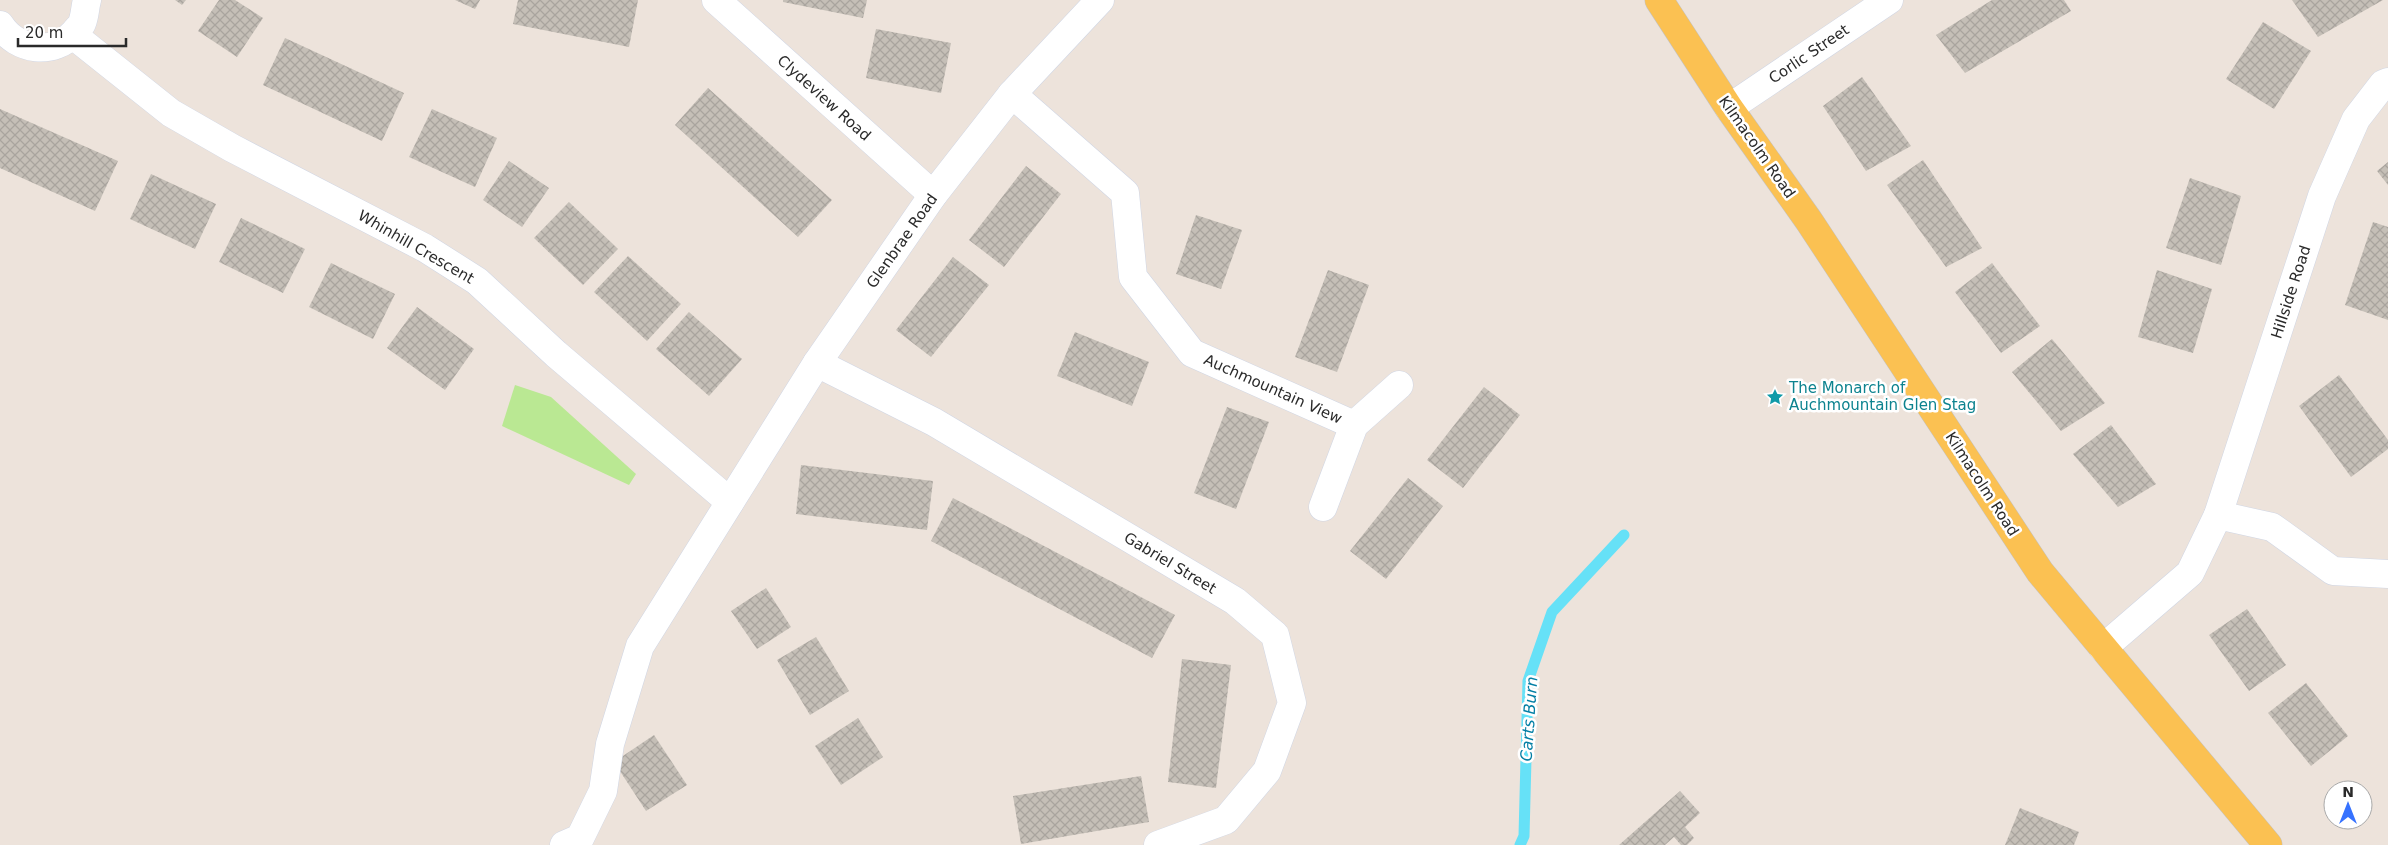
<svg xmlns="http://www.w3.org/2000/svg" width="2388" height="845" font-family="'DejaVu Sans',sans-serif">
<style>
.green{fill:#bae893}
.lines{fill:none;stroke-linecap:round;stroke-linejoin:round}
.stream{stroke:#66e1f7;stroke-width:11}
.building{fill:url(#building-cross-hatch)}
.minor-casing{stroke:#d0d6e4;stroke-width:29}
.major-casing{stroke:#c3c3c3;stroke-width:29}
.minor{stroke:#fff;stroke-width:28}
.major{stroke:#fbc152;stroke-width:28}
.labels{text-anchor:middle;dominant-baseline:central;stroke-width:5;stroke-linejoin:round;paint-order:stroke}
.street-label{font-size:15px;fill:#2a2a2a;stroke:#fff}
.culture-label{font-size:15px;fill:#0d838f;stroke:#fff;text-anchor:start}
.water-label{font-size:16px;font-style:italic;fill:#037fa5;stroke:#fff}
</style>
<defs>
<pattern id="building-cross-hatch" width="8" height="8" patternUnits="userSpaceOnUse" patternTransform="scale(1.25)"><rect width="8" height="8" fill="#c5bfb7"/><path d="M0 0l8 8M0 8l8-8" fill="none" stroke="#a9a49e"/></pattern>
</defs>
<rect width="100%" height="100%" fill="#ede3db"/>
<!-- green -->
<polygon class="green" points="515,385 551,397 636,474 629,485 502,426"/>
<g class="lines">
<!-- stream -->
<polyline class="stream" points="1520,845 1524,836 1528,681 1552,612 1624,535"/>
</g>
<!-- building -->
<g class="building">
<polygon points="175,0 186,0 182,5"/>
<polygon points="219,0 235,0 263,18 237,57 198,31"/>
<polygon points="455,0 480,0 475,9"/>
<polygon points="518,0 638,0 629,47 513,24"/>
<polygon points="783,0 867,0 863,18 783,2"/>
<polygon points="1992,0 2064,0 2071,11 1965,73 1936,35"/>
<polygon points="2292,0 2383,0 2318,37"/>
<polygon points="2263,22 2311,51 2274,109 2226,79"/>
<polygon points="876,29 951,43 941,93 866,78"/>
<polygon points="285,38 404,93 382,141 263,85"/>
<polygon points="1862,77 1911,146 1866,171 1823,106"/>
<polygon points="708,88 832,200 798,237 675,125"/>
<polygon points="0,109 118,161 95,211 0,168"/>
<polygon points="432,109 497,138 475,187 409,157"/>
<polygon points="1923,160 1982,248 1946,267 1887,185"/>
<polygon points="509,161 549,188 522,227 483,200"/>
<polygon points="2388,162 2388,185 2377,171"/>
<polygon points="1026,166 1061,194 1004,267 969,240"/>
<polygon points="151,174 216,204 195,249 130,219"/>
<polygon points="2190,178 2241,196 2221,265 2166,248"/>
<polygon points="569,202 618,249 583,285 534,238"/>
<polygon points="1196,215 1242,230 1221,289 1176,274"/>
<polygon points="241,218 305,249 283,293 219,262"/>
<polygon points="2373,222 2388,227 2388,320 2345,305"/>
<polygon points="628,256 681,304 647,341 594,292"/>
<polygon points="953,257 989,285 931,357 896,330"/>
<polygon points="331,263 395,294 373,339 309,307"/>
<polygon points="1992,263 2040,326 2001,353 1955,292"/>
<polygon points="1328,270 1369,285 1337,372 1295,357"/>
<polygon points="2157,270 2212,289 2193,353 2138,337"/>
<polygon points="417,307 474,349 445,390 387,348"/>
<polygon points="689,312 742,359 709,396 656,349"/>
<polygon points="1075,332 1149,362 1132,406 1057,376"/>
<polygon points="2052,339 2105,403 2061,431 2012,372"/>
<polygon points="2339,375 2388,440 2388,449 2351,477 2299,406"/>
<polygon points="1484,387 1520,415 1463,488 1427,460"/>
<polygon points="1227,407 1269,422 1236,509 1194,493"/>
<polygon points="2111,425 2156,484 2118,507 2073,454"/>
<polygon points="801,465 933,481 927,530 796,514"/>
<polygon points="1408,478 1443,506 1386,579 1350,551"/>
<polygon points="953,498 1175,615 1152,658 931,541"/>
<polygon points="766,588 791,627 757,649 731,611"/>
<polygon points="2247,609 2286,665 2249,691 2209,635"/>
<polygon points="816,637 849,691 810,715 777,660"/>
<polygon points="1182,659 1231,665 1216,788 1168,782"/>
<polygon points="2306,683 2348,736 2311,766 2268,713"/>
<polygon points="858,718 883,757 841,785 815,746"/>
<polygon points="654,735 687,785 646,811 614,762"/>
<polygon points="1141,776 1149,822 1021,844 1013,796"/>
<polygon points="1680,791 1700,813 1685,827 1694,838 1687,845 1681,845 1674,837 1665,845 1619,845"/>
<polygon points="2020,808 2079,832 2074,845 2005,845"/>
</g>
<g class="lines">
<!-- minor casing -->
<g class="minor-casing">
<g id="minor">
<polyline points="716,0 933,195"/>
<path d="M0,25C17,51 54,56 75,32C77,29 81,26 82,23C85,16 85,7 87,0"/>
<polyline points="73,35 171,113 232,148 425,248 477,281 556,354 730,502"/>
<polyline points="1012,94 1125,193 1133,277 1192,353 1354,425"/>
<polyline points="1729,108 1889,0"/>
<polyline points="817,363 934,422 1235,601 1275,635 1292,703 1267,771 1226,820 1158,845"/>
<polyline points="1323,507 1354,425 1399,385"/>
<polyline points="2218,515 2322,196 2356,119 2383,84 2388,82"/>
<polyline points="2103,648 2190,573 2218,515 2272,527 2333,571 2388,574"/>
<polyline points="564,845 580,838 603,791 610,744 640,646 817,363 933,195 1012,94 1100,0"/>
</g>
</g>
<!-- major casing -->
<g class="major-casing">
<polyline id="major" points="1659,0 1729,108 1809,221 2040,572 2268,845"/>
</g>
<!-- minor -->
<use href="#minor" class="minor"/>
<!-- major -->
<use href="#major" class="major"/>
</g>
<!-- icons -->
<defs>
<g id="sight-bare" transform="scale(1.35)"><path d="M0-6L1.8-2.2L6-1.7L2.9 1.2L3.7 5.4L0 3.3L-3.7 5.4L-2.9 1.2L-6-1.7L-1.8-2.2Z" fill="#0f9aa8" stroke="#fff" stroke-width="2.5" paint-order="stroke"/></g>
</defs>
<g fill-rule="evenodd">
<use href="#sight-bare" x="1775" y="397"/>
</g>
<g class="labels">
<!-- street labels -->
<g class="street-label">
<text transform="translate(1809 54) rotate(-34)">Corlic Street</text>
<text transform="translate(824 98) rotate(42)">Clydeview Road</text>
<text transform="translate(1757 147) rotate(55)">Kilmacolm Road</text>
<text transform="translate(902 241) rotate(-55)">Glenbrae Road</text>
<text transform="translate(416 247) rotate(30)">Whinhill Crescent</text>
<text transform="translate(2291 292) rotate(-72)">Hillside Road</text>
<text transform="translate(1273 389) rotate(24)">Auchmountain View</text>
<text transform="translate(1982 484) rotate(57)">Kilmacolm Road</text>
<text transform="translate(1170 563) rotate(31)">Gabriel Street</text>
</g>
<!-- culture labels -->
<g class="culture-label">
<text x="1789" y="388">The Monarch of<tspan x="1789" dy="17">Auchmountain Glen Stag</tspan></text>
</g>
<!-- water labels -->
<g class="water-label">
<text transform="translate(1529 719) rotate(-86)">Carts Burn</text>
</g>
</g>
<!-- north arrow -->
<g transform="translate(2348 805)"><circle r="24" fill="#ffffff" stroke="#aaaaaa"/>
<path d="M0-4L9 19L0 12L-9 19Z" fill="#3672ff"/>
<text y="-8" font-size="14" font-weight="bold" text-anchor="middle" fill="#2a2a2a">N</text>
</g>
<!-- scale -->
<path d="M18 38v8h108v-8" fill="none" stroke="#2a2a2a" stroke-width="2.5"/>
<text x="25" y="38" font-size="15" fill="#2a2a2a" stroke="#ffffff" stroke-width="4" paint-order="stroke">20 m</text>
</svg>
